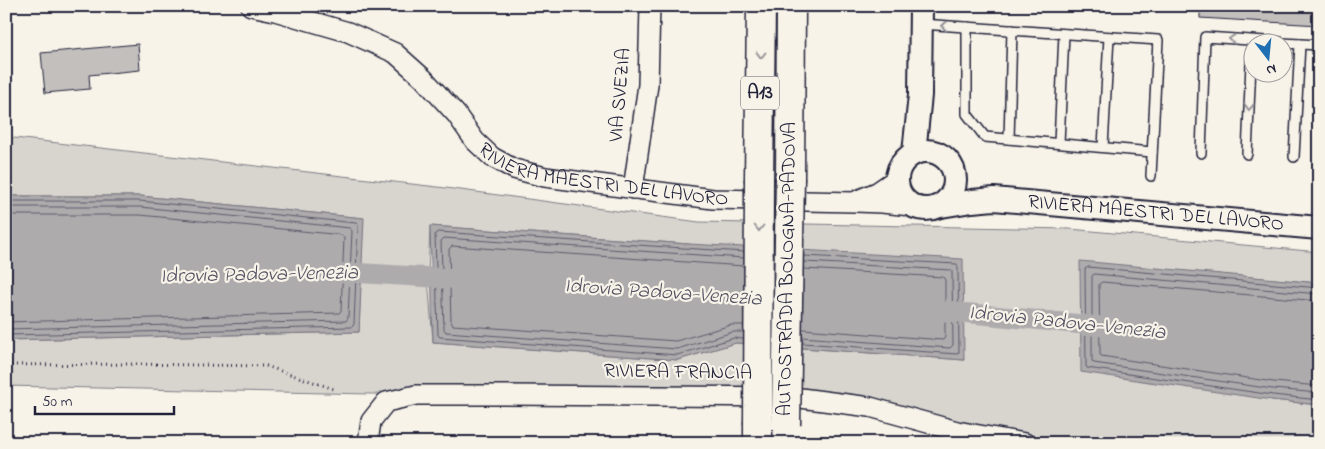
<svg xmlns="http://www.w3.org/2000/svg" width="1325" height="449" font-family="'Indie Flower',sans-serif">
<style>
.green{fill:#d8d5cf;stroke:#7d7c85;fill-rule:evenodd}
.water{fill:#aeabad;stroke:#76747f}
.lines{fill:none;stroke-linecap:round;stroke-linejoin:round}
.shore{stroke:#5a5969;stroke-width:1}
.canal{stroke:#aeabad;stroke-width:20}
.building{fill:#c2bfbd;stroke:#22223b}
.service-casing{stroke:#22223b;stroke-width:12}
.minor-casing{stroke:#22223b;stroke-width:22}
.tertiary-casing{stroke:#22223b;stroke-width:26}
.motorway-casing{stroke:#22223b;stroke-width:31}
.path{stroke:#22223b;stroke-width:3;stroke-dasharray:1 4;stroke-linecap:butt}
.service{stroke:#f7f3e8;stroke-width:9}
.minor{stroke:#f7f3e8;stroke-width:19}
.tertiary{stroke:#f7f3e8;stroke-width:22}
.motorway{stroke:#f7f3e8;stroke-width:28}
.motorway-bridge-casing{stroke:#22223b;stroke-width:31;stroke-linecap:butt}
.motorway-bridge{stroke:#f7f3e8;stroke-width:28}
.oneway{stroke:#97959a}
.labels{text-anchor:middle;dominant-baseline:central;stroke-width:4.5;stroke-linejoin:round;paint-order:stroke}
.shield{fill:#f7f3e8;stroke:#62616f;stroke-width:1}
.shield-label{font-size:19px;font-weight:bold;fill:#22223b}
.street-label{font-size:20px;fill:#22223b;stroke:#f7f3e8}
.water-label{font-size:21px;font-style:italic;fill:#535263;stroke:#f7f3e8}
</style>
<rect width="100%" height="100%" fill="#f7f3e8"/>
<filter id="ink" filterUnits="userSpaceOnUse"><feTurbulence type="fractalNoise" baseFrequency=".02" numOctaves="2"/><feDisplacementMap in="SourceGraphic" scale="10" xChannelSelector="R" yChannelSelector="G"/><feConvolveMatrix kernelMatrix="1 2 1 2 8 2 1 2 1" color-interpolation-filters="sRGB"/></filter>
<g filter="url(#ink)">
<!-- green -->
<path class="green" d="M6,137L446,188L699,222L1070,229L1319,252V283L1080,262L1272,400L1319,405V443H1020L870,407L706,395L371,394L6,386V340L359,332L363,218L140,196H6ZM430,226L689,244L964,360L735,343L678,360L433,342L428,277Z"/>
<!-- water -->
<g class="water">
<polygon points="6,196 140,196 364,218 359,332 6,340"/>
<polygon points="430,226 689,244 963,259 964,360 736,343 678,360 433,342"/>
<polygon points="1080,261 1319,283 1319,405 1272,400 1081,372"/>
</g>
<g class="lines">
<!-- shore -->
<g class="shore">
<polyline points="6,201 140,201 356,223 358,225 354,324 352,327 6,335"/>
<polyline points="6,207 140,207 350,228 352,231 348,318 346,321 6,329"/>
<polyline points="6,215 140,215 342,235 344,238 341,311 339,313 6,322"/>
<polyline points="1319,288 1088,267 1085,269 1086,366 1087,368 1273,395 1319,400"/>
<polyline points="1319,294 1094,274 1092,276 1092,361 1094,363 1273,389 1319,393"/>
<polyline points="1319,301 1102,282 1099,284 1100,354 1101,356 1274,382 1319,386"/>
<polyline points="743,325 731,325 676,341 453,325 451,322 449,249 452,246 744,266"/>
<polyline points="803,329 943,340 945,337 945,280 943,277 804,269"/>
<polyline points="743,332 733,332 677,349 446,332 444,329 441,241 444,238 744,258"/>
<polyline points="802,337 950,348 953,345 952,272 951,270 804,262"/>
<polyline points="743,339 734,338 677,355 440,337 438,335 435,234 438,232 744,252"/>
<polyline points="802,343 957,354 959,352 958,267 957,264 804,256"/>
</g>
<!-- canal -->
<g class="canal">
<polyline points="334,273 359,273 457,279"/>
<polyline points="938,311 977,314 1108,327"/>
</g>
</g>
<!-- building -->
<g class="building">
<polygon points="1200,6 1319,6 1319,25 1200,18"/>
<polygon points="138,44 140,70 89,75 90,89 45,93 41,53"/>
</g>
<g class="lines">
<!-- service casing -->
<g class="service-casing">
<g id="service">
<polyline points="921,24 1158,40 1151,176"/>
<polyline points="967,27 967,114 985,137 1152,152"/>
<polyline points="1282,43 1319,45"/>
<polyline points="1009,139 1012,30"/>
<polyline points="1059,143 1064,34"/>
<polyline points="1103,147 1109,37"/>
<polyline points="1201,153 1205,37 1280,42"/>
<polyline points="1247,154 1252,41"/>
<polyline points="1294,157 1300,44"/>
</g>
</g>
<!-- minor casing -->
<g class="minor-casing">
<g id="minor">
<path id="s1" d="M251,6L275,11L348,32L395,53L423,78L456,114L475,141L492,157L514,169L545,177L713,199L855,202L882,203L911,206"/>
<polyline points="633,189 648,85 650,6"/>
<polyline points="858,200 877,192 896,179"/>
<polyline points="368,443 371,421 386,402 416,395 501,395 793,397 870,407 957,431 1025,443"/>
</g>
</g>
<!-- tertiary casing -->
<g class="tertiary-casing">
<g id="tertiary">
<circle cx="926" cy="180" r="29"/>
<polyline points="914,153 920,95 921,6"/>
<path id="s2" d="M941,206L972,201L994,199L1319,228"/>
</g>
</g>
<!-- motorway casing -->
<g class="motorway-casing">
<g id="motorway">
<polyline points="790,178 791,6"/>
<polyline points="759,179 761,6"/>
<polyline points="758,443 758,424"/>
</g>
</g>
<!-- path -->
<polyline class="path" points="6,365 133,364 266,366 334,389"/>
<!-- service -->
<use href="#service" class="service"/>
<!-- minor -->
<use href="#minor" class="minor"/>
<!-- tertiary -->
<use href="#tertiary" class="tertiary"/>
<!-- motorway -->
<use href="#motorway" class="motorway"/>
<!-- motorway-bridge casing -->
<g class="motorway-bridge-casing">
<g id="motorway-bridge">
<polyline points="758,424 759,179"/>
<polyline points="786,425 790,178"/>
</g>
</g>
<!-- motorway-bridge -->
<use href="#motorway-bridge" class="motorway-bridge"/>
</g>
<!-- one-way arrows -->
<defs><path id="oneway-chevron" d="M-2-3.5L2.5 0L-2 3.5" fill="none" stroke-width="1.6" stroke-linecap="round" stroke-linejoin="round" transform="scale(1.25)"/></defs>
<g class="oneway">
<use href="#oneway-chevron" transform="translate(944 26) rotate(-176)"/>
<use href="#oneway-chevron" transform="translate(1232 39) rotate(-176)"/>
<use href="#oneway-chevron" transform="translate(761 55) rotate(91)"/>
<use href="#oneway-chevron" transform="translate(1249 107) rotate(93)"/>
<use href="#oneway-chevron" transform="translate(759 228) rotate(90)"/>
</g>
</g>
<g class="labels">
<!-- shield labels -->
<rect class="shield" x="741" y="76.5" width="38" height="33" rx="4"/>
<g class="shield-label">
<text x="760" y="93">A13</text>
</g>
<!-- street labels -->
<g class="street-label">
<text transform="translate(621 95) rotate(-85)">VIA SVEZIA</text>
<text stroke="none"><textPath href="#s1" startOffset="408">RIVIERA MAESTRI DEL LAVORO</textPath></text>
<text stroke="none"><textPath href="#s2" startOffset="216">RIVIERA MAESTRI DEL LAVORO</textPath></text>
<text transform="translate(788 269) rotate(-89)">AUTOSTRADA BOLOGNA-PADOVA</text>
<text transform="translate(678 373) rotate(1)">RIVIERA FRANCIA</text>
</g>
<!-- water labels -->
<g class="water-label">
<text transform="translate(259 275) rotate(-1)">Idrovia Padova-Venezia</text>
<text transform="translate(663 293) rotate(4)">Idrovia Padova-Venezia</text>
<text transform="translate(1067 323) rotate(6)">Idrovia Padova-Venezia</text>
</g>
</g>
<!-- margin -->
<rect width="1325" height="449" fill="none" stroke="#f7f3e8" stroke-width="25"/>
<rect x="12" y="12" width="1300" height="424" fill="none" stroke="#22223b" stroke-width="2" filter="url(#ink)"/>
<!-- north arrow -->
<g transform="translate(1268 58) rotate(164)"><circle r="24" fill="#f7f3e8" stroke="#a29fa3"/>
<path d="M0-4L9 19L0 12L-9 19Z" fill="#1f6fb2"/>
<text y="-8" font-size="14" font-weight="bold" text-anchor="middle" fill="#22223b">N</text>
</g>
<!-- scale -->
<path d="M35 406v8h139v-8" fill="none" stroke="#22223b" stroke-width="2.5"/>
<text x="42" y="406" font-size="15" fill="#22223b" stroke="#f7f3e8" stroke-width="4" paint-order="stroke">50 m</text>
</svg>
